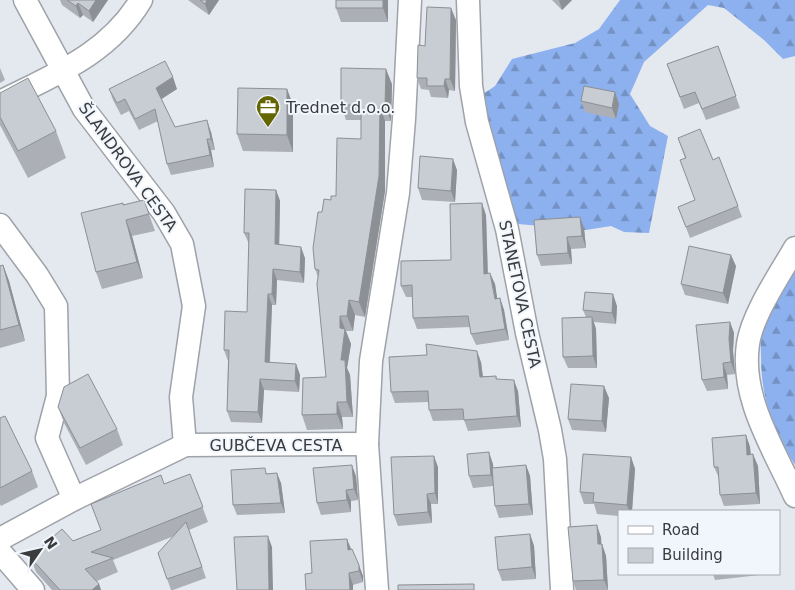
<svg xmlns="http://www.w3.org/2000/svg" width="795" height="590" font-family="'DejaVu Sans',sans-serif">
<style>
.forest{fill:url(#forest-firs)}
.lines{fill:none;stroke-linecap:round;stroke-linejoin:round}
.minor-casing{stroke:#9ea2a9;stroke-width:25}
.minor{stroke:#fff;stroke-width:22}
.wall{fill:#acafb5}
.shaded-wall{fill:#8c8f94}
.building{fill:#c8ccd3;stroke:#8c8f94}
.labels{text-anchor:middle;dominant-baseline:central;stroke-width:4;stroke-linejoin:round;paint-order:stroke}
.poi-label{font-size:16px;fill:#3a3c3e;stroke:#f1f5fc;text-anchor:start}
.street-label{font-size:16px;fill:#3a3c3e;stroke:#f1f5fc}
</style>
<defs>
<pattern id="forest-firs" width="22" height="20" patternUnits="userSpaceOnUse" patternTransform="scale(1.25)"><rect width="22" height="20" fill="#8db1ef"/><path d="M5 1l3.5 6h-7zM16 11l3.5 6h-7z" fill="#7491c3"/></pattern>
</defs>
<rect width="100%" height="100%" fill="#e4e8ef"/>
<!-- forest -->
<g class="forest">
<polygon points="620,0 795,0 795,56 783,59 764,40 724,8 708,5 644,62 630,94 650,126 668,136 649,233 624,232 611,226 586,230 518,224 504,192 480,96 495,86 512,59 575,43 599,29"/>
<path d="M795,269V465C773,432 761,398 761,357C761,350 760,341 762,334C767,310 782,290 795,269Z"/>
</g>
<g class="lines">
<!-- minor casing -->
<g class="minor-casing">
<g id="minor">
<polyline points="25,0 84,109 164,213 182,244 194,306 181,397 185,445"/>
<polyline points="468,0 471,86 477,122 507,229 527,333 550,430 555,459 562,590"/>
<path d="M0,102C54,75 109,54 141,0"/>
<polyline points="0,225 37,275 56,306 58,396 47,438 74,499"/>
<path d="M795,248C780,274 752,315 748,344C740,398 774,449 795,496"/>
<polyline points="0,539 74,499 185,445 367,444"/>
<polyline points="0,552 33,590"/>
<polyline points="377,590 367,444 371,361 398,193 404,119 410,0"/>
</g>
</g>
<!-- minor -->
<use href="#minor" class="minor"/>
</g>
<!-- wall -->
<g class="wall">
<polygon points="60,0 108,0 93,22 83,15 80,18 62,5"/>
<polygon points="188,0 219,0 209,15"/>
<polygon points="388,0 388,22 341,22 336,8"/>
<polygon points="552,0 572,0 562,10"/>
<polygon points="456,20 455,91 449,90 448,98 431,97 429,90 421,89 417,78 425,46"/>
<polygon points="718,46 740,108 706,120 699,103 684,109 667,64"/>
<polygon points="0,68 5,80 0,83"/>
<polygon points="392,84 391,121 385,121 385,191 365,317 355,315 353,331 346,331 351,344 347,368 350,375 353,417 342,417 343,429 307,430 302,415 326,377 318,277 315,269 322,212 331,200 336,196 361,139 361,120 346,120 341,105"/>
<polygon points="109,89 177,89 161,99 175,127 211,132 215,150 211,150 214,167 171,175 167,164 158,121 139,130 129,111 121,115 113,100"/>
<polygon points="287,89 293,105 293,152 243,151 237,134"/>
<polygon points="615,92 619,104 616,119 585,112 581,101"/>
<polygon points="0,93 56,131 66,158 28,178 0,125"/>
<polygon points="678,138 713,160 719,157 742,217 690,238 678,207 695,200 685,158"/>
<polygon points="457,170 455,202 422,200 418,188"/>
<polygon points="276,190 280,201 279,245 305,258 304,283 277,280 276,305 272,305 270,363 296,364 300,375 299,392 264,390 262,423 231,422 227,411 228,361 224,350 247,312 249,244 244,233"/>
<polygon points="144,200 155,231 132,236 143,278 102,289 96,272 124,205"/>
<polygon points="486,215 488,273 495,284 497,299 500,298 504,310 509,340 476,345 471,334 470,327 417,329 413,318 412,297 406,297 401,286 451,260"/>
<polygon points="534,220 584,228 586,248 571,249 572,264 541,266 537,255"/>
<polygon points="3,265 9,281 25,341 0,348 0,266"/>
<polygon points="736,266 728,304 685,295 681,284"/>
<polygon points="617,306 616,324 594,322 596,329 597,368 568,368 563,357 586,317 583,310"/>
<polygon points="730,322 734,333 733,351 735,374 727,375 728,389 707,391 702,380"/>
<polygon points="481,362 483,376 496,376 497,379 518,391 521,427 468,431 464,420 433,421 429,410 429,402 395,403 391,392"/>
<polygon points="609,398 606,432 572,430 568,419"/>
<polygon points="58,407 117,429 123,445 86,465 64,423"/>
<polygon points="0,418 32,471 38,487 1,506 0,504"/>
<polygon points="746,435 750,447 751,454 758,466 760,504 724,506 720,495 719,478 714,467"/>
<polygon points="631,457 635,469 632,511 619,511 619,516 597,514 594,504 584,504 580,492"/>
<polygon points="493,464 493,468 526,465 530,476 533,515 499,518 495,506 493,486 473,488 469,476"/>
<polygon points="438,467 438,504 431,504 432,523 398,526 394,515"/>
<polygon points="267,473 281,483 285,513 237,515 233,505"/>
<polygon points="190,474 208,522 189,530 206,578 173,590 171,590 158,553 174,536 113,560 118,572 97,581 99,584 101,590 52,590 36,572 30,557 101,530 91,504 164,484"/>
<polygon points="356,476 358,500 351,501 351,512 321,515 317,503"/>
<polygon points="530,534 534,546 536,579 502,581 498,570"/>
<polygon points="601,537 601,544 602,544 606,556 608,590 576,590 573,581"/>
<polygon points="347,539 363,576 363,582 353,585 353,590 306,590 312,573"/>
<polygon points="713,574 760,574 760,575 715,580"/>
</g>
<!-- shaded-wall -->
<g class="shaded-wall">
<polygon points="96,0 108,0 93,22 89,11"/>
<polygon points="207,0 219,0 209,15 205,4"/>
<polygon points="383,0 388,0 388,22 383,8"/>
<polygon points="559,0 572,0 562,10"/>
<polygon points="78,3 83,15 80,18 76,6"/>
<polygon points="451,8 456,20 455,91 450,79"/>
<polygon points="386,69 392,84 391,121 385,106"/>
<polygon points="173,77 177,89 160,100 156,88"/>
<polygon points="445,79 449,90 448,98 444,86"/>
<polygon points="287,89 293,105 293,152 287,135"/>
<polygon points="615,92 619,104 616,119 612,108"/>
<polygon points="380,106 385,121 385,191 365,317 359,302"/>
<polygon points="207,120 211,132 215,150 211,139"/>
<polygon points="207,139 211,150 214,167 210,155"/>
<polygon points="453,159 457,170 455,202 451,191"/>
<polygon points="276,190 280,201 279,255 275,244"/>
<polygon points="482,203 486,215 488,285 484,274"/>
<polygon points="580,217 584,228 586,248 582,236"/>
<polygon points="126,220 132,236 143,278 137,262"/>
<polygon points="567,237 571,249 572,264 568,253"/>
<polygon points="301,247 305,258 304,283 300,272"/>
<polygon points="731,255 736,266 728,304 723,293"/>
<polygon points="3,265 9,281 25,341 19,325"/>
<polygon points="273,269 277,280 276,305 272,294"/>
<polygon points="490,273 495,284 499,310 495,299"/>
<polygon points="268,294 272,305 269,374 265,362"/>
<polygon points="613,294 617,306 616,324 612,313"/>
<polygon points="500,298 504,310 509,340 505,329"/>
<polygon points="349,300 355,315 353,331 347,316"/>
<polygon points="340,316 351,344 347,368 350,375 353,417 347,402 341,360 340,328"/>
<polygon points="592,317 596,329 597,368 593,356"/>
<polygon points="730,322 734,333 733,351 735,374 731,362 729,339"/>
<polygon points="477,351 481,362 484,388 480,377"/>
<polygon points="723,363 727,375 728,389 724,377"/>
<polygon points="296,364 300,375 299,392 295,381"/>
<polygon points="260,379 264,390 262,423 258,412"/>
<polygon points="514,380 518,391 521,427 517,416"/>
<polygon points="604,386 609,398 606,432 602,421"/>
<polygon points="337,402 342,417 343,429 337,414"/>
<polygon points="746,435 750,447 751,466 747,455"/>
<polygon points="489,452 493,464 495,486 491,475"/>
<polygon points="753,454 758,466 760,504 756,493"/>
<polygon points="434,456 438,467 438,504 435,493"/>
<polygon points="631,457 635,469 632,511 629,511 627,505"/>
<polygon points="352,465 356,476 358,500 354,489"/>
<polygon points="526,465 530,476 533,515 529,504"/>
<polygon points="277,473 281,483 285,513 281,503"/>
<polygon points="346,490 351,501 351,512 347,500"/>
<polygon points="427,494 431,504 432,523 428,512"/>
<polygon points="597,525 601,537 602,556 598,544"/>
<polygon points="530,534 534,546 536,579 532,567"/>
<polygon points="268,536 272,547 273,590 269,590"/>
<polygon points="347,539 351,550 348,550"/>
<polygon points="602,544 606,556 608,590 604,580"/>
<polygon points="359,565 363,576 363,582 359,571"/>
<polygon points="349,573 353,585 353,590 350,590"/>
<polygon points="99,584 101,590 92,590"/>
</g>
<!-- building -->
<g class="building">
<polygon points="67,0 96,0 89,11 78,3 76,6"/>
<polygon points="200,0 207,0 205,4"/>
<rect x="336" y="0" width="47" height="8"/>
<polygon points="427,7 451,8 450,79 445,79 444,86 427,86 427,78 417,78 418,45 425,46"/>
<polygon points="718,46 736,96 702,109 695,92 680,97 667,64"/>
<polygon points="165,61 173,77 156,88 175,127 207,120 211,139 207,139 210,155 167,164 155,109 135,119 125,99 117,103 109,89"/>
<polygon points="341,68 386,69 385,106 380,106 379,176 359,302 349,300 347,316 340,316 340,328 345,329 341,360 345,360 347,402 337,402 337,414 302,415 303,378 326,377 317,284 319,270 315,269 313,248 318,212 322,212 324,199 331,200 331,196 336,196 337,138 361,139 361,105 341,105"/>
<polygon points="28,78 56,131 18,151 0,117 0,93"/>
<polygon points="584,86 615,92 612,108 581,101"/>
<polygon points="238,88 287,89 287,135 237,134"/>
<polygon points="700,129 713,160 719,157 738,206 686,227 678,207 695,200 680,160 686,158 678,138"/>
<polygon points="420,156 453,159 451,191 418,188"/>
<polygon points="245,189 276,190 275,244 301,247 300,272 273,269 272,294 268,294 265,362 296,364 295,381 260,379 258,412 227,411 229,350 224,350 225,311 247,312 249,233 244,233"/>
<polygon points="144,200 149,214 126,220 137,262 96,272 81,213 123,203 123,205"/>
<polygon points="482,203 484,274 490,273 495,299 500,298 505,329 471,334 468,316 413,318 412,285 401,286 401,261 451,260 450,204"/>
<polygon points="580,217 582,236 567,237 568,253 537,255 534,220"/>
<polygon points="689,246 731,255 723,293 681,284"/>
<polygon points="3,265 19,325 0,330 0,266"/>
<polygon points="585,292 613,294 612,313 583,310"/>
<polygon points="592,317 593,356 563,357 562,318"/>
<polygon points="730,322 729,339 731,362 723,363 724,377 702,380 696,325"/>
<polygon points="426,344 477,351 480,377 496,376 496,379 514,380 517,416 464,420 463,409 429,410 428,391 391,392 389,357 427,355"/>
<polygon points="88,374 117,429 80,448 58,407 64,387"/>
<polygon points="571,384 604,386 602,421 568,419"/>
<polygon points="5,416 32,471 0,488 0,418"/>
<polygon points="746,435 747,455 753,454 756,493 720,495 718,467 714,467 712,438"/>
<polygon points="489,452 491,475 469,476 467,454"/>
<polygon points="583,454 631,457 627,505 593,502 594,493 580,492"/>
<polygon points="434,456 435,493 427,494 428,512 394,515 391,457"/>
<polygon points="352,465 354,489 346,490 347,500 317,503 313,468"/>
<polygon points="526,465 529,504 495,506 492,468"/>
<polygon points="265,468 266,474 277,473 281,503 233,505 231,470"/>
<polygon points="190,474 203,507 91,552 113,558 85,569 99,584 92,590 60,590 30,557 62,529 73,541 101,530 91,504 161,475 164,484"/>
<polygon points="186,522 202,567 167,579 158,553"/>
<polygon points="597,525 598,544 602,544 604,580 573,581 568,527"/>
<polygon points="530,534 532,567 498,570 495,537"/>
<polygon points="268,536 269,590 237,590 234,537"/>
<polygon points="347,539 348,550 352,549 359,565 359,571 349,573 350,590 306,590 305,574 312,573 310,541"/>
<polygon points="474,584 474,590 398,590 398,585"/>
</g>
<!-- icons -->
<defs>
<g id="office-pin" transform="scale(1.25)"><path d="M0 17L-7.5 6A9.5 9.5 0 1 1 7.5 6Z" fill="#646601" stroke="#f1f5fc"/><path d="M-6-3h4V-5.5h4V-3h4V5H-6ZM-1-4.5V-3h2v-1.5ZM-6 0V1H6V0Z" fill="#fff"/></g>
</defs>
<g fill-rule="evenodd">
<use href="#office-pin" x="268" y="107"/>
</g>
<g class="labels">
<!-- poi labels -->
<g class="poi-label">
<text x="286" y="107">Trednet d.o.o.</text>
</g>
<!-- street labels -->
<g class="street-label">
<text transform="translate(128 167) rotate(54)">ŠLANDROVA CESTA</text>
<text transform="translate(520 294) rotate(78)">STANETOVA CESTA</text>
<text x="276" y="445">GUBČEVA CESTA</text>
</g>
</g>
<!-- legend -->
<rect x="618" y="510" width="162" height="65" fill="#f1f5fc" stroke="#a8abb0"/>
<rect x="628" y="526" width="25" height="8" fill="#ffffff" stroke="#a8abb0"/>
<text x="662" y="535" font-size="15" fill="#3a3c3e">Road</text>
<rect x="628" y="548" width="25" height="15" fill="#c8ccd3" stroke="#a8abb0"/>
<text x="662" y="560" font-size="15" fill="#3a3c3e">Building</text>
<!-- north arrow -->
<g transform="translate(40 550) rotate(56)" stroke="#f1f5fc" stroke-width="4" paint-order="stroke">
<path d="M0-4L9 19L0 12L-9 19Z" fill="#3a3c3e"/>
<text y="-8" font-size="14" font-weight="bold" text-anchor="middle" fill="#3a3c3e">N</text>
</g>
</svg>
